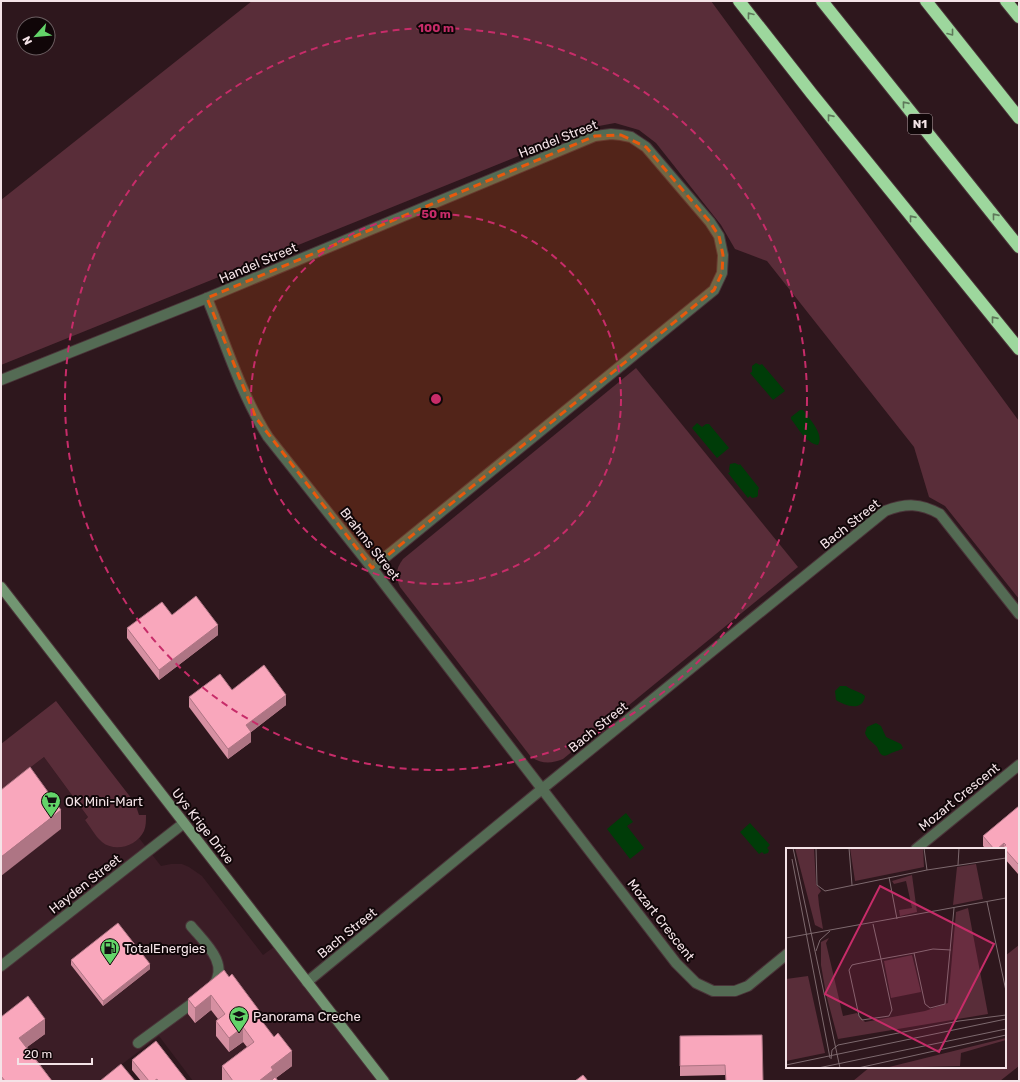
<svg xmlns="http://www.w3.org/2000/svg" width="1020" height="1082" font-family="Rubik,sans-serif">
<style>
.built{fill:#3b1d26}
.green{fill:#592d39}
.water{fill:#003c08}
.lines{fill:none;stroke-linecap:round;stroke-linejoin:round}
.lane-casing{stroke:#4a3439;stroke-width:12}
.street-casing{stroke:#4a3439;stroke-width:12}
.secondary-casing{stroke:#4a3439;stroke-width:12}
.highway-casing{stroke:#4a3439;stroke-width:14}
.lane{stroke:#546b54;stroke-width:10}
.street{stroke:#546b54;stroke-width:10}
.secondary{stroke:#729672;stroke-width:10}
.highway{stroke:#9dd79d;stroke-width:12}
.wall{fill:#d690a2}
.shaded-wall{fill:#ae7584}
.building{fill:#f9a7bc;stroke:#ae7584}
.oneway{stroke:#5e795a}
.marked{fill:#e8590c;fill-opacity:0.2;stroke:#e8590c;stroke-width:3;stroke-dasharray:8 5;stroke-linejoin:round}
.ring{fill:none;stroke:#c72c69;stroke-width:2;stroke-dasharray:7 5}
.labels{text-anchor:middle;dominant-baseline:central;stroke-width:4;stroke-linejoin:round;paint-order:stroke}
.shield{fill:#100608;stroke:#b0a1a4;stroke-width:1}
.shield-label{font-size:12px;font-weight:bold;fill:#f4e3e7}
.street-label{font-size:13px;fill:#f4e3e7;stroke:#100608}
.poi-label{font-size:13px;fill:#f4e3e7;stroke:#100608;text-anchor:start}
.inset-road{fill:none;stroke:#7d696e;stroke-width:1}
.view{fill:#c72c69;fill-opacity:0.15;stroke:#c72c69;stroke-width:2}
.inset-edge{fill:none;stroke:#f4e3e7;stroke-width:2}
.centre{fill:#c72c69;stroke:#100608;stroke-width:2}
.ring-label{font-size:12px;text-anchor:middle;font-weight:bold;fill:#c72c69;stroke:#100608;stroke-width:4;stroke-linejoin:round;paint-order:stroke}
</style>
<rect width="100%" height="100%" fill="#2e171d"/>
<!-- built -->
<polygon class="built" points="44,757 88,817 85,819 101,841 109,846 117,847 132,843 139,838 161,866 171,864 182,864 189,867 202,876 263,955 278,944 384,1081 193,1081 159,1036 100,1081 1,1081 1,790"/>
<!-- green -->
<g class="green">
<polygon points="252,1 711,1 1019,421 1019,599 945,506 929,497 914,447 767,261 735,249 721,225 656,143 639,130 615,123 588,128 1,365 1,200"/>
<path d="M636,368L798,567L563,759C551,764 542,764 531,757L400,587C395,576 396,568 403,559Z"/>
<path d="M56,701L135,803L139,815H146C146,821 146,826 144,831C137,846 115,853 102,842C95,836 90,826 85,820L88,817L44,757L1,790V744Z"/>
<polygon points="1019,945 1019,1066 1000,1081 853,1081 870,1067 1005,1067 1005,956"/>
</g>
<!-- water -->
<g class="water">
<polygon points="756,363 760,365 762,364 785,391 773,400 750,373 752,372 752,366"/>
<path d="M800,410H803C809,418 825,435 818,445C806,443 798,428 791,419V417Z"/>
<polygon points="697,423 702,427 706,424 709,424 729,448 717,458 692,428"/>
<polygon points="735,463 739,465 740,464 759,488 758,490 758,495 757,497 752,498 750,496 748,498 728,473 730,472 729,469 730,464"/>
<path d="M840,686H846C853,691 859,691 865,696C863,712 845,706 836,700L835,691Z"/>
<path d="M876,723L881,726L886,737L901,744L903,748C899,751 898,750 894,752C890,753 884,759 880,753C878,750 878,747 875,745C870,740 867,739 865,733L867,727Z"/>
<polygon points="626,813 633,822 627,826 644,848 630,859 607,829"/>
<polygon points="750,823 770,845 767,848 769,850 768,853 764,854 762,852 759,854 740,832"/>
</g>
<g class="lines">
<!-- lane casing -->
<g class="lane-casing">
<g id="lane">
<path d="M191,926C205,943 230,964 213,986"/>
<polyline points="138,1043 198,999"/>
</g>
</g>
<!-- street casing -->
<g class="street-casing">
<g id="street">
<path d="M207,298C226,345 241,394 268,437L372,568L676,963L696,983L713,991H735L748,986L787,954"/>
<polyline points="1,380 207,298 595,136 611,134 621,135 631,137 646,147 710,222 719,236 723,255 722,273 714,290 372,568"/>
<polyline points="916,849 1019,765"/>
<polyline points="1,966 184,823"/>
<path d="M307,982L542,789L885,511C906,503 920,503 940,514L1019,614"/>
</g>
</g>
<!-- secondary casing -->
<g class="secondary-casing">
<polyline id="secondary" points="1,587 384,1081"/>
</g>
<!-- highway casing -->
<g class="highway-casing">
<g id="highway">
<polyline points="739,1 812,94 1019,349"/>
<polyline points="822,1 1019,247"/>
<polyline points="926,1 1019,118"/>
<polyline points="1006,1 1019,17"/>
</g>
</g>
<!-- lane -->
<use href="#lane" class="lane"/>
<!-- street -->
<use href="#street" class="street"/>
<!-- secondary -->
<use href="#secondary" class="secondary"/>
<!-- highway -->
<use href="#highway" class="highway"/>
</g>
<!-- wall -->
<g class="wall">
<polygon points="172,615 218,635 159,680 127,638 127,628"/>
<polygon points="232,690 286,705 251,732 251,742 228,759 189,707 189,697"/>
<polygon points="1019,806 1018,874 1005,859 1005,849 986,849 983,846 983,836"/>
<polygon points="71,960 150,969 103,1006 71,965"/>
<polygon points="224,970 261,1020 292,1066 276,1078 278,1081 222,1081 222,1066 247,1047 243,1042 229,1052 216,1036 216,1021 218,1019 211,1010 195,1023 188,1014 188,999"/>
<polygon points="1,1017 45,1034 27,1047 52,1081 1,1081"/>
<polygon points="762,1035 725,1075 680,1076 680,1036"/>
<polygon points="132,1060 187,1081 141,1081 132,1070"/>
</g>
<!-- shaded-wall -->
<g class="shaded-wall">
<polygon points="218,625 218,635 159,680 159,670"/>
<polygon points="286,695 286,705 246,736 246,725"/>
<polygon points="251,732 251,742 228,759 228,749"/>
<polygon points="61,810 61,829 1,876 1,857"/>
<polygon points="1004,843 1004,848 1003,847 1003,849 997,849"/>
<polygon points="1019,863 1019,873 1018,874 1018,864"/>
<polygon points="150,964 150,969 103,1006 103,1001"/>
<polygon points="211,995 211,1010 195,1023 195,1008"/>
<polygon points="261,1013 261,1028 258,1016"/>
<polygon points="45,1019 45,1034 19,1053 19,1038"/>
<polygon points="243,1027 243,1042 229,1052 229,1038"/>
<polygon points="292,1051 292,1066 273,1080 273,1081 259,1081 271,1067"/>
</g>
<!-- building -->
<g class="building">
<polygon points="196,596 218,625 159,670 127,628 162,602 172,615"/>
<polygon points="264,665 286,695 246,725 251,732 228,749 189,697 220,674 232,690"/>
<polygon points="30,767 61,810 1,857 1,790"/>
<polygon points="1019,806 1019,863 1018,864 1003,847 1006,845 1004,843 997,849 994,849 983,836"/>
<polygon points="118,923 150,964 103,1001 71,960"/>
<polygon points="224,970 229,977 232,974 261,1013 258,1016 274,1037 278,1033 292,1051 271,1067 273,1070 259,1081 233,1081 222,1066 254,1042 243,1027 229,1038 216,1021 225,1014 211,995 195,1008 188,999"/>
<polygon points="28,996 45,1019 19,1038 52,1081 5,1081 1,1076 1,1017"/>
<polygon points="762,1035 763,1081 726,1081 725,1065 680,1066 680,1036"/>
<polygon points="156,1041 187,1081 158,1081 157,1079 154,1081 149,1081 132,1060"/>
<polygon points="121,1064 135,1081 100,1081"/>
<polygon points="583,1075 588,1081 575,1081"/>
<polygon points="275,1077 278,1081 271,1081"/>
</g>
<!-- one-way arrows -->
<defs><path id="oneway-chevron" d="M-2-3.5L2.5 0L-2 3.5" fill="none" stroke-width="1.6" stroke-linecap="round" stroke-linejoin="round"/></defs>
<g class="oneway">
<use href="#oneway-chevron" transform="translate(750 15) rotate(-128)"/>
<use href="#oneway-chevron" transform="translate(951 33) rotate(52)"/>
<use href="#oneway-chevron" transform="translate(905 104) rotate(-129)"/>
<use href="#oneway-chevron" transform="translate(830 117) rotate(-129)"/>
<use href="#oneway-chevron" transform="translate(995 216) rotate(-129)"/>
<use href="#oneway-chevron" transform="translate(912 218) rotate(-129)"/>
<use href="#oneway-chevron" transform="translate(994 319) rotate(-129)"/>
</g>
<!-- marked area -->
<path class="marked" d="M621,135L646,147L710,222L719,236L723,255L722,273L714,290L372,568L256,418L207,298L595,136Z"/>
<!-- distance rings -->
<g class="ring">
<circle cx="436" cy="399" r="185"/>
<circle cx="436" cy="399" r="371"/>
</g>
<!-- icons -->
<defs>
<g id="supermarket-pin" transform="scale(1)"><path d="M0 17L-7.5 6A9.5 9.5 0 1 1 7.5 6Z" fill="#63d469" stroke="#100608"/><path d="M-6-5.5h2.5l.6 2H6L4.5 2H-2.5L-4.4-4H-6ZM-1.5 3.2a1.3 1.3 0 1 0 .1 0ZM3 3.2a1.3 1.3 0 1 0 .1 0Z" fill="#111"/></g>
<g id="fuel-pin" transform="scale(1)"><path d="M0 17L-7.5 6A9.5 9.5 0 1 1 7.5 6Z" fill="#63d469" stroke="#100608"/><path d="M-5.5-6h7V0h2V4h1.3V-2.5L3-4.5l.8-.8L6-3V5H2.5V1h-1V6h-7ZM-4.2-4.7v3.2H.2V-4.7Z" fill="#111"/></g>
<g id="school-pin" transform="scale(1)"><path d="M0 17L-7.5 6A9.5 9.5 0 1 1 7.5 6Z" fill="#63d469" stroke="#100608"/><path d="M0-5L7-2L0 1L-7-2ZM-4 1L0 2.5L4 1V4Q0 6-4 4Z" fill="#111"/></g>
</defs>
<g fill-rule="evenodd">
<use href="#supermarket-pin" x="51" y="801"/>
<use href="#fuel-pin" x="110" y="948"/>
<use href="#school-pin" x="239" y="1016"/>
</g>
<g class="labels">
<!-- shield labels -->
<rect class="shield" x="908" y="114" width="24" height="20" rx="3"/>
<g class="shield-label">
<text x="920" y="124">N1</text>
</g>
<!-- street labels -->
<g class="street-label">
<text transform="translate(558 139) rotate(-21)">Handel Street</text>
<text transform="translate(258 263) rotate(-23)">Handel Street</text>
<text transform="translate(850 524) rotate(-38)">Bach Street</text>
<text transform="translate(370 544) rotate(52)">Brahms Street</text>
<text transform="translate(598 727) rotate(-39)">Bach Street</text>
<text transform="translate(959 797) rotate(-39)">Mozart Crescent</text>
<text transform="translate(203 826) rotate(52)">Uys Krige Drive</text>
<text transform="translate(85 884) rotate(-38)">Hayden Street</text>
<text transform="translate(661 920) rotate(52)">Mozart Crescent</text>
<text transform="translate(347 933) rotate(-39)">Bach Street</text>
</g>
<!-- poi labels -->
<g class="poi-label">
<text x="65" y="801">OK Mini-Mart</text>
<text x="124" y="948">TotalEnergies</text>
<text x="253" y="1016">Panorama Creche</text>
</g>
</g>
<!-- overview -->
<g transform="translate(786 848)">
<rect width="220" height="220" fill="#2e171d"/>
<path d="M9,0H28L30,36L35,43L32,47L33,57L37,81L29,77ZM64,0H137L138,19L69,33ZM190,16L197,51L167,57L171,19ZM126,27L131,64L114,68L113,62L126,60L120,33L108,36L106,33ZM182,60L202,166L52,191L40,146L35,117V94L43,90L40,95L57,168L71,165L79,174L139,163L162,155L170,64ZM126,107L135,144L105,150L98,113ZM22,128L39,205L0,213V131ZM220,190V192L175,205L174,218L99,220Z" fill="#592d39"/>
<path class="inset-road" d="M7,0L54,220M30,0L31,37L39,43L141,22L220,10M63,0L66,37M138,0L141,22M6,11L44,210M172,17L173,0M103,29L111,71M201,54L220,143M87,76L95,111L106,162L103,168L76,172L73,168L63,122L66,117L70,116L95,111L128,105L147,101L165,102M0,90L220,50M30,103L34,92L44,83M128,105L139,156L144,160L159,156L168,60M45,211L46,202L52,197L173,173L220,167M0,217L220,171M32,220L220,181M72,220L220,187"/>
<path class="view" d="M94,38L208,96L153,204L39,146Z"/>
<rect width="220" height="220" class="inset-edge"/>
</g>
<circle cx="436" cy="399" r="6" class="centre"/>
<g class="ring-label">
<text x="436" y="32">100 m</text>
<text x="436" y="218">50 m</text>
</g>
<!-- border -->
<rect width="1020" height="1082" fill="none" stroke="#f4e3e7" stroke-width="4"/>
<!-- north arrow -->
<g transform="translate(36 36) rotate(243)"><circle r="19" fill="#100608" stroke="#6b5e61"/>
<path d="M0-3L7 15L0 10L-7 15Z" fill="#63d469"/>
<text y="-6" font-size="11" font-weight="bold" text-anchor="middle" fill="#f4e3e7">N</text>
</g>
<!-- scale -->
<path d="M18 1058v6h74v-6" fill="none" stroke="#f4e3e7" stroke-width="2"/>
<text x="24" y="1058" font-size="12" fill="#f4e3e7" stroke="#100608" stroke-width="3" paint-order="stroke">20 m</text>
</svg>
